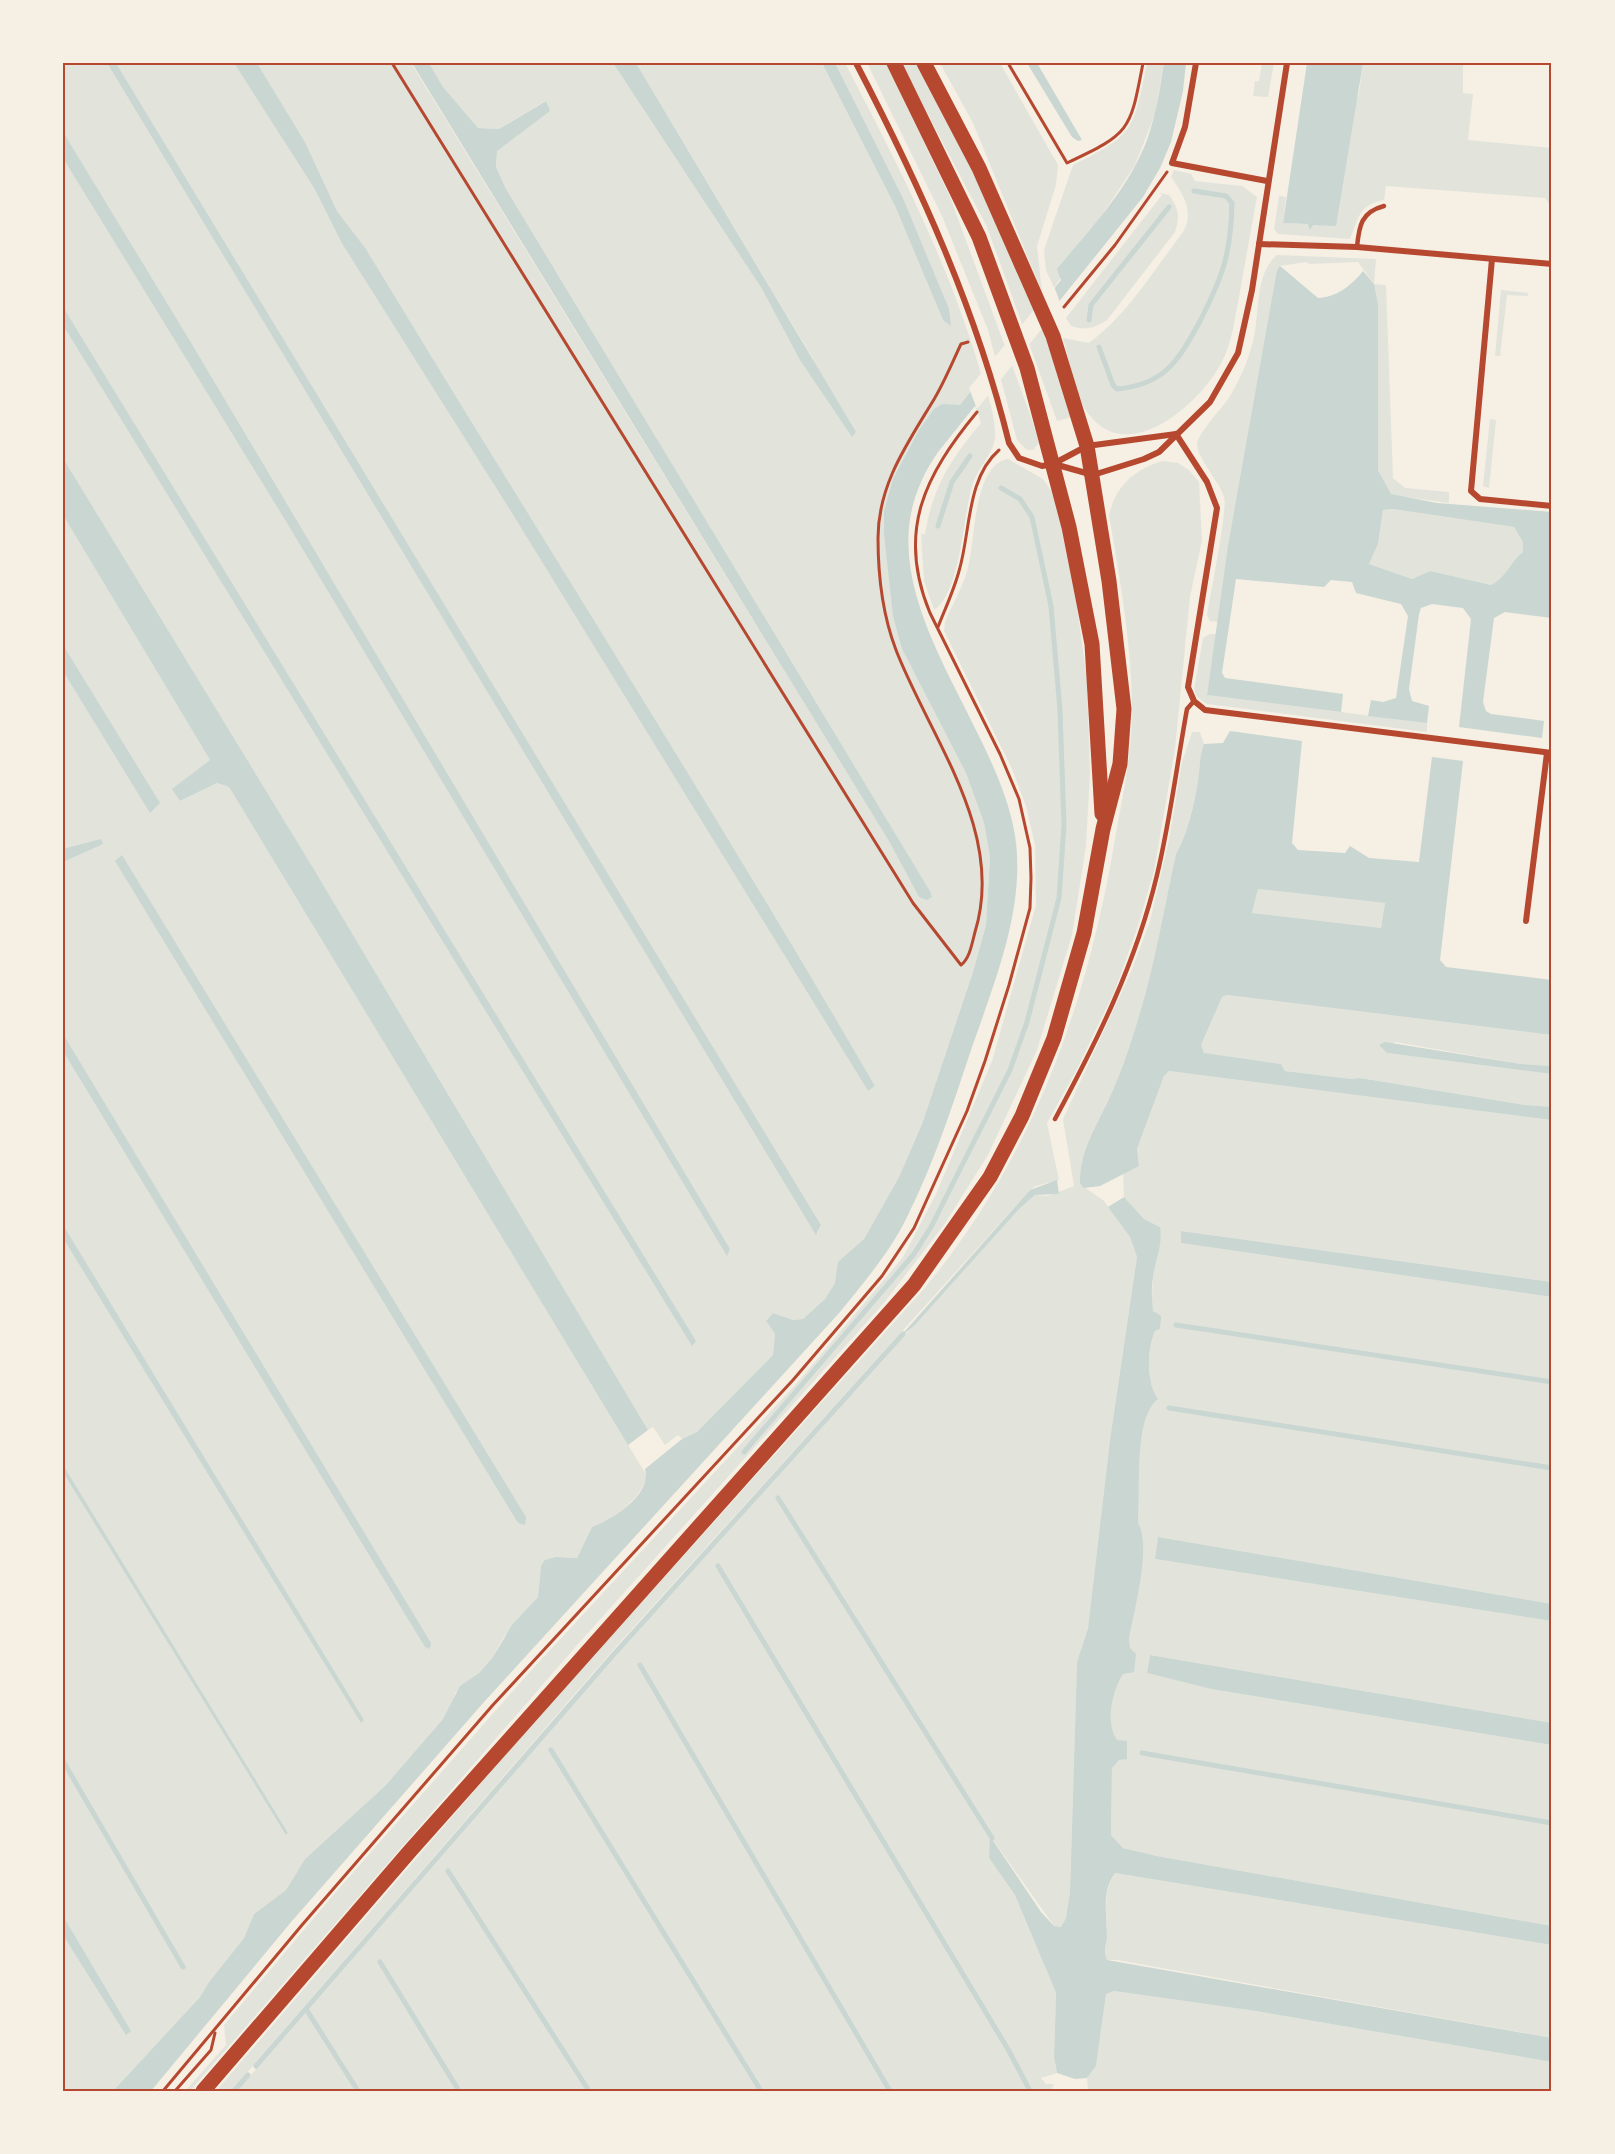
<svg xmlns="http://www.w3.org/2000/svg" width="1615" height="2154" font-family="Signika,sans-serif">
<style>
.green{fill:#e2e4dc}
.water{fill:#c9d6d2;fill-rule:evenodd}
.pier{fill:#f6efe4}
.lines{fill:none;stroke-linecap:round;stroke-linejoin:round}
.stream{stroke:#c9d6d2;stroke-width:5}
.path{stroke:#b5482f;stroke-width:3}
.service{stroke:#b5482f;stroke-width:4.5}
.minor{stroke:#b5482f;stroke-width:6}
.primary{stroke:#b5482f;stroke-width:15}
.neatline{fill:none;stroke:#b5482f;stroke-width:2}
</style>
<rect width="100%" height="100%" fill="#f6efe4"/>
<!-- green -->
<g class="green">
<path d="M63,63H107L817,1234L821,1225L116,63H234L314,188L341,242L510,510L868,1091L875,1086C710,804 535,528 366,249L337,211L305,142L257,63H411L890,843L919,897L930,891L506,189L496,167L497,150L550,111L545,101L499,129L477,128L443,87L429,63H613L762,289L801,360L813,359L636,63H822L895,206L943,320L902,196L835,63H845C898,164 951,268 982,377L884,534L902,649L966,773L984,823L990,857L986,925L973,972L922,1124L899,1177L864,1239L839,1262L835,1283L825,1299L803,1319L793,1320L773,1313L766,1321L775,1334L773,1355L697,1432L682,1439L678,1435L665,1445L653,1427L648,1430L312,866L63,458Z"/>
<polygon points="867,63 886,63 950,197 1031,417 1039,443 1033,450 1027,450 1017,440 988,330 942,216"/>
<polygon points="901,63 917,63 956,136 1036,306 1072,417 1057,421 987,227"/>
<polygon points="940,63 1000,63 1058,165 1056,185 1037,246 1042,292 973,123"/>
<path d="M1147,63H1164L1155,114L1135,165L1054,288L1046,270L1044,250L1073,165C1136,134 1133,130 1147,63Z"/>
<polygon points="1262,63 1274,63 1268,97 1253,96 1255,81 1259,81"/>
<path d="M1363,63H1463V93L1473,94L1468,140L1552,148V208L1545,198L1386,186L1384,200C1358,205 1359,218 1350,239L1278,234L1274,229L1279,196L1286,197L1283,223L1309,224L1359,93Z"/>
<path d="M1174,170L1191,174L1195,181L1242,186L1257,197C1251,230 1245,263 1239,297C1235,316 1233,337 1225,355C1208,397 1132,468 1090,416C1074,396 1070,361 1063,338L1089,343C1128,314 1154,270 1183,232C1195,212 1183,194 1171,177Z"/>
<path d="M1160,193L1169,195C1179,208 1180,218 1175,232L1107,320C1094,328 1086,331 1071,326L1066,318L1162,195Z"/>
<path d="M1277,255L1376,259L1374,284L1386,285L1393,478L1405,488L1449,492V503L1391,495L1378,470L1374,284L1358,262L1310,264L1306,262L1280,266L1277,270L1218,622L1210,621L1207,615C1210,597 1228,508 1224,497C1219,481 1198,459 1197,445C1197,433 1223,408 1230,396C1240,379 1248,361 1253,341C1260,315 1254,274 1277,255Z"/>
<polygon points="1501,290 1528,293 1528,296 1507,295 1500,356 1495,356"/>
<path d="M987,392C991,406 996,423 995,438C993,454 978,468 973,483C963,513 961,593 934,610L924,581L921,534H925C933,486 951,459 981,423L975,406Z"/>
<polygon points="1490,419 1496,420 1489,488 1483,486"/>
<path d="M1008,459L1043,479L1055,496L1077,606L1087,680L1090,772L1086,846L1072,935L1037,1050L988,1155L944,1225L883,1304L578,1644L190,2091H185L226,2045L224,2025L334,1894L527,1675L797,1383L903,1257L936,1194L992,1061L1036,905L1035,845L1026,806L1012,769L944,631L945,622C952,605 962,588 967,571C976,543 972,465 1008,459Z"/>
<path d="M1163,461L1178,463L1189,470L1199,482L1202,540L1190,597L1175,749L1154,871L1137,929L1115,990L1076,1071L1047,1123L1059,1180L1036,1186L1030,1190L613,1650L231,2091H216L525,1732L923,1290C1034,1156 1088,1003 1116,833C1123,794 1132,752 1132,712C1132,646 1120,580 1109,515C1116,486 1134,469 1163,461Z"/>
<path d="M1393,509L1514,527L1523,542V552C1509,563 1507,577 1491,585L1430,571L1412,579L1369,564L1378,544L1383,510Z"/>
<path d="M63,515L210,760L173,789L180,801L217,783L229,787L647,1476C640,1500 615,1518 592,1527L577,1558L556,1557L541,1566L538,1597L503,1638L493,1657L479,1673L456,1692L451,1708L443,1719L385,1786L305,1859L286,1890L254,1914L244,1938L209,1982L200,1997L113,2091H63Z"/>
<polygon points="1210,634 1216,634 1207,695 1427,723 1427,732 1207,704 1197,697 1194,689 1203,638"/>
<path d="M1192,732H1200L1204,744C1199,757 1200,768 1198,781C1194,805 1188,833 1176,854C1164,908 1155,964 1139,1016C1131,1043 1121,1073 1109,1099C1096,1127 1079,1152 1080,1184L1104,1201L1130,1237L1137,1257L1110,1440L1088,1628L1077,1662L1070,1892L1066,1918L1061,1927L1054,1926L991,1837L989,1858L1015,1895L1056,1993L1054,2057L1057,2073L1041,2078L1046,2084H1054L1051,2091H237L617,1654L1020,1208L1035,1195L1048,1196L1074,1186L1063,1119L1131,972L1150,921L1169,840L1182,762Z"/>
<polygon points="1258,889 1385,903 1381,928 1252,913"/>
<polygon points="1227,995 1552,1035 1552,1066 1521,1064 1395,1042 1387,1053 1552,1074 1552,1107 1525,1105 1360,1078 1352,1079 1285,1071 1281,1064 1209,1055 1204,1053 1201,1045 1222,997"/>
<path d="M1169,1071L1552,1120V1282L1181,1231V1243L1552,1297V1604L1158,1537L1155,1559L1552,1621V1723L1150,1655L1147,1673L1211,1689L1552,1745V1926L1157,1856L1123,1848L1111,1835L1112,1768L1127,1742L1117,1740C1108,1727 1110,1704 1114,1689C1119,1671 1132,1660 1129,1639C1133,1611 1152,1545 1138,1523C1141,1492 1133,1418 1158,1399C1146,1383 1147,1349 1155,1331L1160,1329C1160,1320 1153,1315 1152,1307C1151,1280 1157,1254 1160,1227L1144,1219L1124,1197L1123,1173L1139,1166L1137,1149L1164,1076Z"/>
<path d="M1115,1873L1552,1945V2038L1117,1960H1107C1103,1950 1106,1947 1107,1938C1107,1917 1102,1891 1115,1873Z"/>
<polygon points="1114,1991 1256,2011 1552,2062 1552,2091 1088,2091 1087,2078 1096,2066 1106,1994"/>
</g>
<!-- water -->
<g class="water">
<polygon points="107,63 116,63 821,1225 816,1235"/>
<path d="M234,63H257L305,142L337,211L366,249C535,528 711,804 875,1086L868,1091L510,510L341,242L314,188Z"/>
<polygon points="412,63 429,63 443,87 478,128 499,129 546,101 550,111 497,151 496,167 506,189 930,891 932,897 927,900 919,897 890,843"/>
<polygon points="613,63 636,63 856,432 852,437 800,360 762,289"/>
<polygon points="822,63 835,63 902,196 949,309 951,326 943,320 895,206"/>
<polygon points="1027,63 1037,63 1082,140 1078,141 1072,137"/>
<path d="M1164,63H1186L1183,91L1171,142L1160,168L1143,197L938,452C932,461 926,470 922,480C868,594 990,716 1013,825C1030,902 993,985 969,1056C951,1110 933,1165 907,1217C890,1252 865,1281 840,1312L484,1702L292,1921L151,2091H113L200,1997L209,1982L244,1938L254,1914L286,1890L305,1859L385,1786L443,1719L460,1686L479,1673L493,1657L512,1625L538,1597L541,1566L545,1560L556,1557L577,1558L592,1527C613,1519 652,1495 645,1469L682,1439L697,1432L773,1355L775,1334L766,1321L773,1313L793,1320L803,1319L825,1299L835,1283L838,1262L864,1239L899,1177L922,1124L973,972L986,925L990,857L984,823L966,773L902,649L893,616L884,534V511L893,479L919,430L934,409L942,404L960,405L1061,280L1057,269C1090,229 1128,190 1147,140C1156,115 1160,89 1164,63Z"/>
<polygon points="1307,63 1363,63 1336,226 1313,225 1310,230 1308,224 1283,223"/>
<polygon points="63,132 190,341 730,1249 727,1256 284,518 63,158"/>
<path d="M1280,266L1318,298C1336,298 1353,284 1363,271L1374,284L1378,305V470L1391,494L1437,503L1552,512V618L1505,612L1494,618L1483,702L1486,711L1491,714L1544,721L1542,738L1459,727L1471,619L1463,608L1432,604L1421,608L1419,614L1409,689L1412,701L1429,706L1427,723L1368,716L1371,700L1383,702L1396,698L1408,616L1401,604L1356,593L1352,582L1331,580L1324,587L1236,579L1222,673L1225,678L1343,694L1341,712L1207,695L1228,546L1277,270ZM1393,509L1514,527L1523,542V552C1509,563 1507,577 1491,585L1430,571L1412,579L1369,564L1378,544L1383,510Z"/>
<polygon points="63,307 696,1341 692,1346 63,325"/>
<polygon points="63,458 312,866 648,1430 628,1445 229,787 217,783 180,801 172,789 210,760 63,515"/>
<polygon points="63,645 160,803 150,813 63,671"/>
<path d="M1230,731L1302,741L1292,843L1298,850L1345,853L1350,846L1369,858L1419,862L1432,757L1463,761L1440,960L1446,967L1552,980V1035L1227,995L1222,997L1201,1045L1204,1053L1281,1064L1285,1071L1352,1079L1360,1078L1525,1105L1552,1107V1120L1169,1071L1164,1076L1137,1149L1139,1166L1100,1186L1084,1188L1080,1184C1079,1152 1096,1127 1109,1099C1121,1073 1131,1043 1139,1016C1155,964 1164,908 1176,854C1188,833 1194,805 1198,781C1200,768 1199,757 1204,744L1223,743ZM1258,889L1385,903L1381,928L1252,913Z"/>
<polygon points="101,839 103,844 63,862 63,849"/>
<polygon points="122,855 526,1517 525,1525 518,1523 115,861"/>
<polygon points="63,1034 431,1643 430,1649 425,1647 63,1051"/>
<polygon points="1385,1042 1521,1064 1552,1066 1552,1074 1387,1053 1379,1045"/>
<polygon points="1057,1180 1059,1194 1035,1195 1020,1208 914,1326 898,1339 1030,1190"/>
<path d="M1124,1197L1144,1219L1160,1227C1163,1246 1155,1259 1153,1278C1151,1288 1152,1300 1153,1311L1161,1316L1160,1329L1155,1331C1147,1349 1146,1383 1158,1399C1133,1418 1141,1492 1138,1523C1152,1545 1134,1611 1129,1639L1130,1648L1136,1654L1134,1672L1123,1674C1112,1691 1105,1722 1117,1740L1127,1741V1759L1119,1760L1112,1768L1111,1835L1123,1848L1157,1856L1552,1926V1945L1115,1873C1101,1891 1107,1917 1107,1937C1106,1947 1103,1950 1107,1960L1552,2038V2062L1256,2011L1114,1991L1106,1994L1096,2066L1087,2078L1075,2079L1057,2073L1054,2057L1056,1993L1015,1895L989,1858L990,1836L1041,1912L1054,1926L1061,1927L1066,1918L1070,1892L1077,1662L1088,1628L1110,1440L1137,1257L1130,1237L1108,1207Z"/>
<polygon points="63,1225 364,1720 361,1723 63,1238"/>
<polygon points="1181,1231 1552,1282 1552,1297 1181,1243"/>
<polygon points="63,1465 288,1833 286,1835 63,1472"/>
<polygon points="1158,1537 1552,1604 1552,1621 1155,1559"/>
<polygon points="1150,1655 1552,1723 1552,1745 1211,1689 1147,1673"/>
<polygon points="63,1916 131,2031 126,2035 63,1935"/>
</g>
<!-- pier -->
<polygon class="pier" points="1054,286 1061,305 977,409 969,388"/>
<g class="lines">
<!-- stream -->
<g class="stream">
<polyline points="1089,320 1091,305 1169,207"/>
<path d="M1099,347L1113,385L1117,389C1164,385 1178,361 1199,323C1222,278 1231,255 1232,203L1226,196L1194,191"/>
<polyline points="938,526 952,482 970,456"/>
<polyline points="1176,1325 1552,1382"/>
<polyline points="1169,1408 1552,1468"/>
<polyline points="744,1452 914,1254 931,1227 1010,1070 1027,1022 1059,898 1064,825 1060,710 1051,606 1032,517 1020,499 1001,488"/>
<polyline points="778,1498 992,1838"/>
<polyline points="718,1566 1009,2051 1030,2091"/>
<polyline points="640,1665 890,2091"/>
<polyline points="551,1750 761,2091"/>
<polyline points="1142,1753 1552,1823"/>
<polyline points="63,1761 183,1967"/>
<polyline points="448,1871 589,2091"/>
<polyline points="380,1962 459,2091"/>
<polyline points="306,2009 358,2091"/>
<polyline points="256,2066 615,1653 903,1334"/>
<polyline points="234,2091 248,2075"/>
</g>
<!-- path -->
<g class="path">
<path d="M392,63L913,903L961,965C970,958 972,943 975,932C1006,832 930,738 896,650C883,616 878,574 878,538C878,485 907,444 933,401C944,383 952,363 961,344L968,342"/>
<path d="M1008,63L1067,163C1131,133 1130,131 1143,63"/>
<polyline points="1064,307 1115,245 1167,172"/>
<path d="M938,627C945,609 954,590 959,571C971,531 966,479 999,450"/>
<path d="M163,2091L302,1925L492,1706L793,1380L882,1276L914,1228L967,1111L985,1061L1009,985L1030,908L1031,878L1030,848L1019,799L1000,754L930,613C896,531 925,475 977,412"/>
<polyline points="175,2091 211,2050 215,2033"/>
</g>
<!-- service -->
<g class="service">
<path d="M1357,247C1359,226 1361,212 1384,206"/>
<path d="M1055,1119C1097,1041 1136,963 1157,875C1170,821 1177,764 1187,709L1194,701"/>
</g>
<!-- minor -->
<g class="minor">
<path d="M856,63C920,186 976,309 1009,443L1019,458L1042,466L1053,464L1087,446L1176,434"/>
<polyline points="1196,63 1185,127 1172,163 1267,181"/>
<polyline points="1259,244 1357,247 1552,264"/>
<polyline points="1492,259 1471,491 1480,499 1552,506"/>
<polyline points="1176,434 1207,482 1217,508 1188,687 1194,701 1205,710 1552,753"/>
<polyline points="1054,464 1093,475 1144,459 1159,452 1210,402 1238,353 1252,290 1287,63"/>
<polyline points="1526,921 1547,753"/>
</g>
<!-- primary -->
<g class="primary">
<polyline points="894,63 979,237 1027,368 1069,527 1092,644 1102,814"/>
<polyline points="203,2091 410,1851 914,1285 990,1177 1022,1116 1054,1038 1084,933 1103,829 1120,764 1124,709 1109,581 1087,446 1053,336 979,168 924,63"/>
</g>
</g>
<!-- border -->
<rect width="1615" height="2154" fill="none" stroke="#f6efe4" stroke-width="129"/>
<rect x="64" y="64" width="1486" height="2026" class="neatline"/>
</svg>
